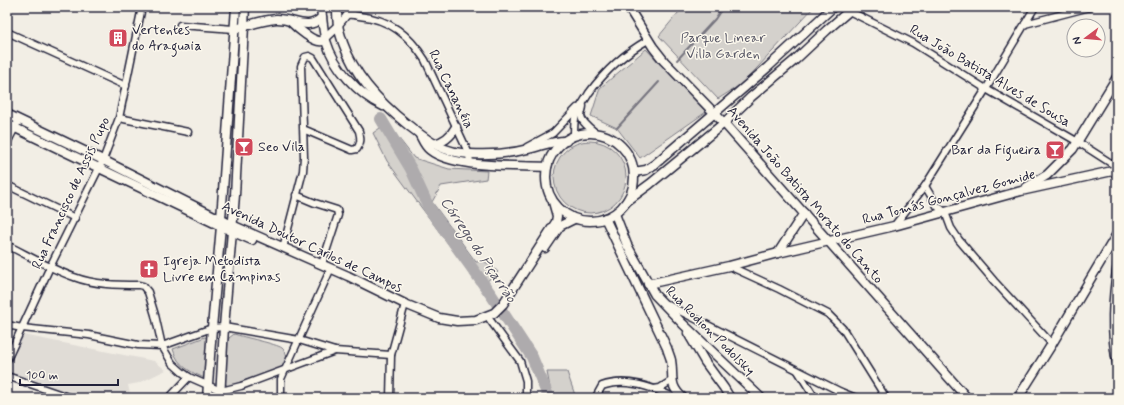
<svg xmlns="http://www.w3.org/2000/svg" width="1124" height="405" font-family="Mynerve,sans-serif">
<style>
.built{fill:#e0dcd6}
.green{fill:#d4d1cc;stroke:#7b7a84}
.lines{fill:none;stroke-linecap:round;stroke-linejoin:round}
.stream{stroke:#76747f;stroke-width:2}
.river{stroke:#aeabad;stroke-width:12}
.street-casing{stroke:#22223b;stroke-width:9}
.secondary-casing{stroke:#22223b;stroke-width:11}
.street{stroke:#fbf7ec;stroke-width:6}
.secondary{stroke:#fbf7ec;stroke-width:8}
.labels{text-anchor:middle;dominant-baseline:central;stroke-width:3;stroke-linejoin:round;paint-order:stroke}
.poi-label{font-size:14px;fill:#22223b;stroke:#fbf7ec;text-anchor:start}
.park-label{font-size:14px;fill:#575766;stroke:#fbf7ec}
.street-label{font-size:14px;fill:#22223b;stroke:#fbf7ec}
.water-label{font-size:15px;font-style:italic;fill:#535263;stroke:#fbf7ec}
</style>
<rect width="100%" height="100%" fill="#f2eee5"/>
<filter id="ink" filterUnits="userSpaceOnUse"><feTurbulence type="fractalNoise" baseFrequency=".025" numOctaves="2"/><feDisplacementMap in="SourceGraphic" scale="8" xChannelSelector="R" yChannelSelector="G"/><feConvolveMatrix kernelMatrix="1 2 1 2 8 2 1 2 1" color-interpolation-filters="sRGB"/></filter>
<g filter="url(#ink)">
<!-- built -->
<polygon class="built" points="23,335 154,361 166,370 139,383 128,385 131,398 82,398 8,373"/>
<!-- green -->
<g class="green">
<polygon points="683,7 814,7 743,83 718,99 659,36"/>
<polygon points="646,49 706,112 640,158 617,128 591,116 600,88"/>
<polygon points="387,123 414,158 449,169 487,171 486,179 441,186 432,202 476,262 483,261 491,265 498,272 480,287 387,161 373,133"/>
<circle cx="590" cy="177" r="36"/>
<path d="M234,334C243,337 277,344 282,348C290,355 286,364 279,369L229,386L226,385L225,381L227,342L229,338Z"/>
<path d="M205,337L209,339L207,379C192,373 177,366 173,349Z"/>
<polygon points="547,372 567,372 576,398 552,398"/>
</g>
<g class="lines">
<!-- stream -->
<g class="stream">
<polyline points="677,60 715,19 723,7"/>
<polyline points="617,128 659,82"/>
</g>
<!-- river -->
<polyline class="river" points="381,119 411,169 429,208 492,296 532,357 549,398"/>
<!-- street casing -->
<g class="street-casing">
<g id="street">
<polyline points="846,7 849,11 913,43 986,89 1078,142 1117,167"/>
<polyline points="1025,24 1090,7"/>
<polyline points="180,25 234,29"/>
<path d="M338,26L347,15C351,14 355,15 359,16C390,19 409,35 425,60L469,154L470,163"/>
<polyline points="7,32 126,86"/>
<path d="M583,106C583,109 581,113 581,116C582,123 591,129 596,133"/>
<polyline points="119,118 188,132"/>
<path d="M574,136C574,129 574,120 576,114C580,107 585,100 589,93C605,71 625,53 648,40"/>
<polyline points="7,143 19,120"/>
<polyline points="527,147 553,133 577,108"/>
<polyline points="7,185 75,218"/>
<polyline points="925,186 937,206 945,212 951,228 959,240 994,281 1052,344"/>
<polyline points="296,195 315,203 337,210 338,215 322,264"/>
<polyline points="894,226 925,186 986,89 1035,7"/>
<path d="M7,245C29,256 51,269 74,277C95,285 118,285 139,285L143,286L148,292L155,315L162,346L172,363L182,372L189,377L221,391L241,386L335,351"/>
<path d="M283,248L303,171L304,157L301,66L305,57L309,56L313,58L359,131C361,139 361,143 357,149L352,150L303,129"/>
<path d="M1117,263C1112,298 1109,332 1117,367"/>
<polyline points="729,266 779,289 828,314 843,329 886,398"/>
<polyline points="666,304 841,392 856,398"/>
<polyline points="490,320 520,361 526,381 526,398"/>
<polyline points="7,325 22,328 89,335 138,345 162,346 212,328 224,327 299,340 335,351 391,355"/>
<polyline points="7,360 50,267 103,160 119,118 142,7"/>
<polyline points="798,371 815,398"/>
<polyline points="7,376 71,398"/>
<polyline points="654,389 660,388 671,381"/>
<polyline points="169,398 189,377"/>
<polyline points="281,398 281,379 285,370 331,268"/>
<polyline points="390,398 391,355 405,304"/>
<path d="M597,398V395L602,386C626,377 653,387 675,398"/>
<polyline points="831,398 841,392"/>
</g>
</g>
<!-- secondary casing -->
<g class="secondary-casing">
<g id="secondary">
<path d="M321,7C322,17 323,31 326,41C334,68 358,94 383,106"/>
<path d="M337,7C337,13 337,19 338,25C339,31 341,37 343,43C355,77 380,103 408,125C430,142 441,152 470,154C489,155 509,154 528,149C542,146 550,141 566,141"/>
<polyline points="628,7 653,47 664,61 724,123 967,398"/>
<path d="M291,22C297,28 314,43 322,41L338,26"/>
<path d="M239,28C251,24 263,20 276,19C293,18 308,32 322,17"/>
<polyline points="7,114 103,160 232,225 348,276 405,304 439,318 457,321 476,320 494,313 503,304 556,222 557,216 553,202"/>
<polyline points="7,124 231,231 252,240"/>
<circle cx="590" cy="177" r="44"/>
<path d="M420,135C423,141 425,146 430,150C454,169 517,165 547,167"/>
<path d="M434,144C444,142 451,136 456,127"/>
<polyline points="634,172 646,170 655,164 768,67 833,7"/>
<polyline points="1027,187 1047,175 1073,149 1117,77"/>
<polyline points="627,201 650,184 724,123 751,97 795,60 827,30 849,11 851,7"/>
<polyline points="615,214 627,245 655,295 683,324 761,398"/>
<path d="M605,218L667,348C668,352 670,356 671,360C674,377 668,385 683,398"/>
<polyline points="545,248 560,226 574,219"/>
<polyline points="778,253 804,213"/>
<polyline points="648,284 729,266 778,253 894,226 1021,191 1117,170"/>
<polyline points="688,333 705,362 724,388 730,398"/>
<polyline points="207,398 212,328 221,226 221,219 236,7"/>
<polyline points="220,398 224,327 235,195 245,7"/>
<polyline points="1018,398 1052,344 1117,234"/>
</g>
</g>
<!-- street -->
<use href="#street" class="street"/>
<!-- secondary -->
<use href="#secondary" class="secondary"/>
</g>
</g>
<!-- icons -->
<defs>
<g id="building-square" transform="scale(1)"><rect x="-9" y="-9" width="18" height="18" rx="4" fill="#d1495b" stroke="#fbf7ec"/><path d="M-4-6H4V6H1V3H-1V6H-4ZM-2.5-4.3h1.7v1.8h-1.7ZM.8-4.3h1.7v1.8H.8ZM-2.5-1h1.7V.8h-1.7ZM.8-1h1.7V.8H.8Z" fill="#fff"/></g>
<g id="bar-square" transform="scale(1)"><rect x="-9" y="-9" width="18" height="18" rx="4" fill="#d1495b" stroke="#fbf7ec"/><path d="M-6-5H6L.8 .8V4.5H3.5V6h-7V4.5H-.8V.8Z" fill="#fff"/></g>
<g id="church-square" transform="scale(1)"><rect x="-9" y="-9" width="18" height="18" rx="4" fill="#d1495b" stroke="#fbf7ec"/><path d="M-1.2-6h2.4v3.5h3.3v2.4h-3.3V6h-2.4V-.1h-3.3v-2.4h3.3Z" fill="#fff"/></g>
</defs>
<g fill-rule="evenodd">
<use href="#building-square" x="118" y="38"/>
<use href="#bar-square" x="244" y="147"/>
<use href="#bar-square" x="1055" y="150"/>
<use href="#church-square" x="149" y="269"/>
</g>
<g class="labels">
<!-- poi labels -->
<g class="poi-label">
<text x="132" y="30">Vertentes<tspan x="132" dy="16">do Araguaia</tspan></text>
<text x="258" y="147">Seo Vila</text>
<text x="1041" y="150" text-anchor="end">Bar da Figueira</text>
<text x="163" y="261">Igreja Metodista<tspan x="163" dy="16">Livre em Campinas</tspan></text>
</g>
<!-- park labels -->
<g class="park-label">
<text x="723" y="38">Parque Linear<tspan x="723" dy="16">Villa Garden</tspan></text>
</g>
<!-- street labels -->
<g class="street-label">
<text transform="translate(990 76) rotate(31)">Rua João Batista Alves de Sousa</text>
<text transform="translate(451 89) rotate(64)">Rua Cananéia</text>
<text transform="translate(71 193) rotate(-65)">Rua Francisco de Assis Pupo</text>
<text transform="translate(805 195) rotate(49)">Avenida João Batista Morato do Canto</text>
<text transform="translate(949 197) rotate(-15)">Rua Tomás Gonçalvez Gomide</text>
<text transform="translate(312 247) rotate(25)">Avenida Doutor Carlos de Campos</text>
<text transform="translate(710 331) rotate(45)">Rua Rodion Podolsky</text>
</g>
<!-- water labels -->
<g class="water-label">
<text transform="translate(478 250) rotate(56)">Córrego do Piçarrão</text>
</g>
</g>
<!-- margin -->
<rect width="1124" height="405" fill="none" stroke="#fbf7ec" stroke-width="24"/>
<rect x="12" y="12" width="1100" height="381" fill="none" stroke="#22223b" stroke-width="1.5" filter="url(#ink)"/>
<!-- north arrow -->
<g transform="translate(1086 38) rotate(254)"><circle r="19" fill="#fbf7ec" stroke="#a4a2a5"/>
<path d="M0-3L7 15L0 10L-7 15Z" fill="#d1495b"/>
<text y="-6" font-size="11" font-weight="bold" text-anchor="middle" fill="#22223b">N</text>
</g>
<!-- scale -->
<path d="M20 379v6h98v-6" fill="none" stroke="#22223b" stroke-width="2"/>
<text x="26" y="379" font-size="12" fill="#22223b" stroke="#fbf7ec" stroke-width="3" paint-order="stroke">100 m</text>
</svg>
